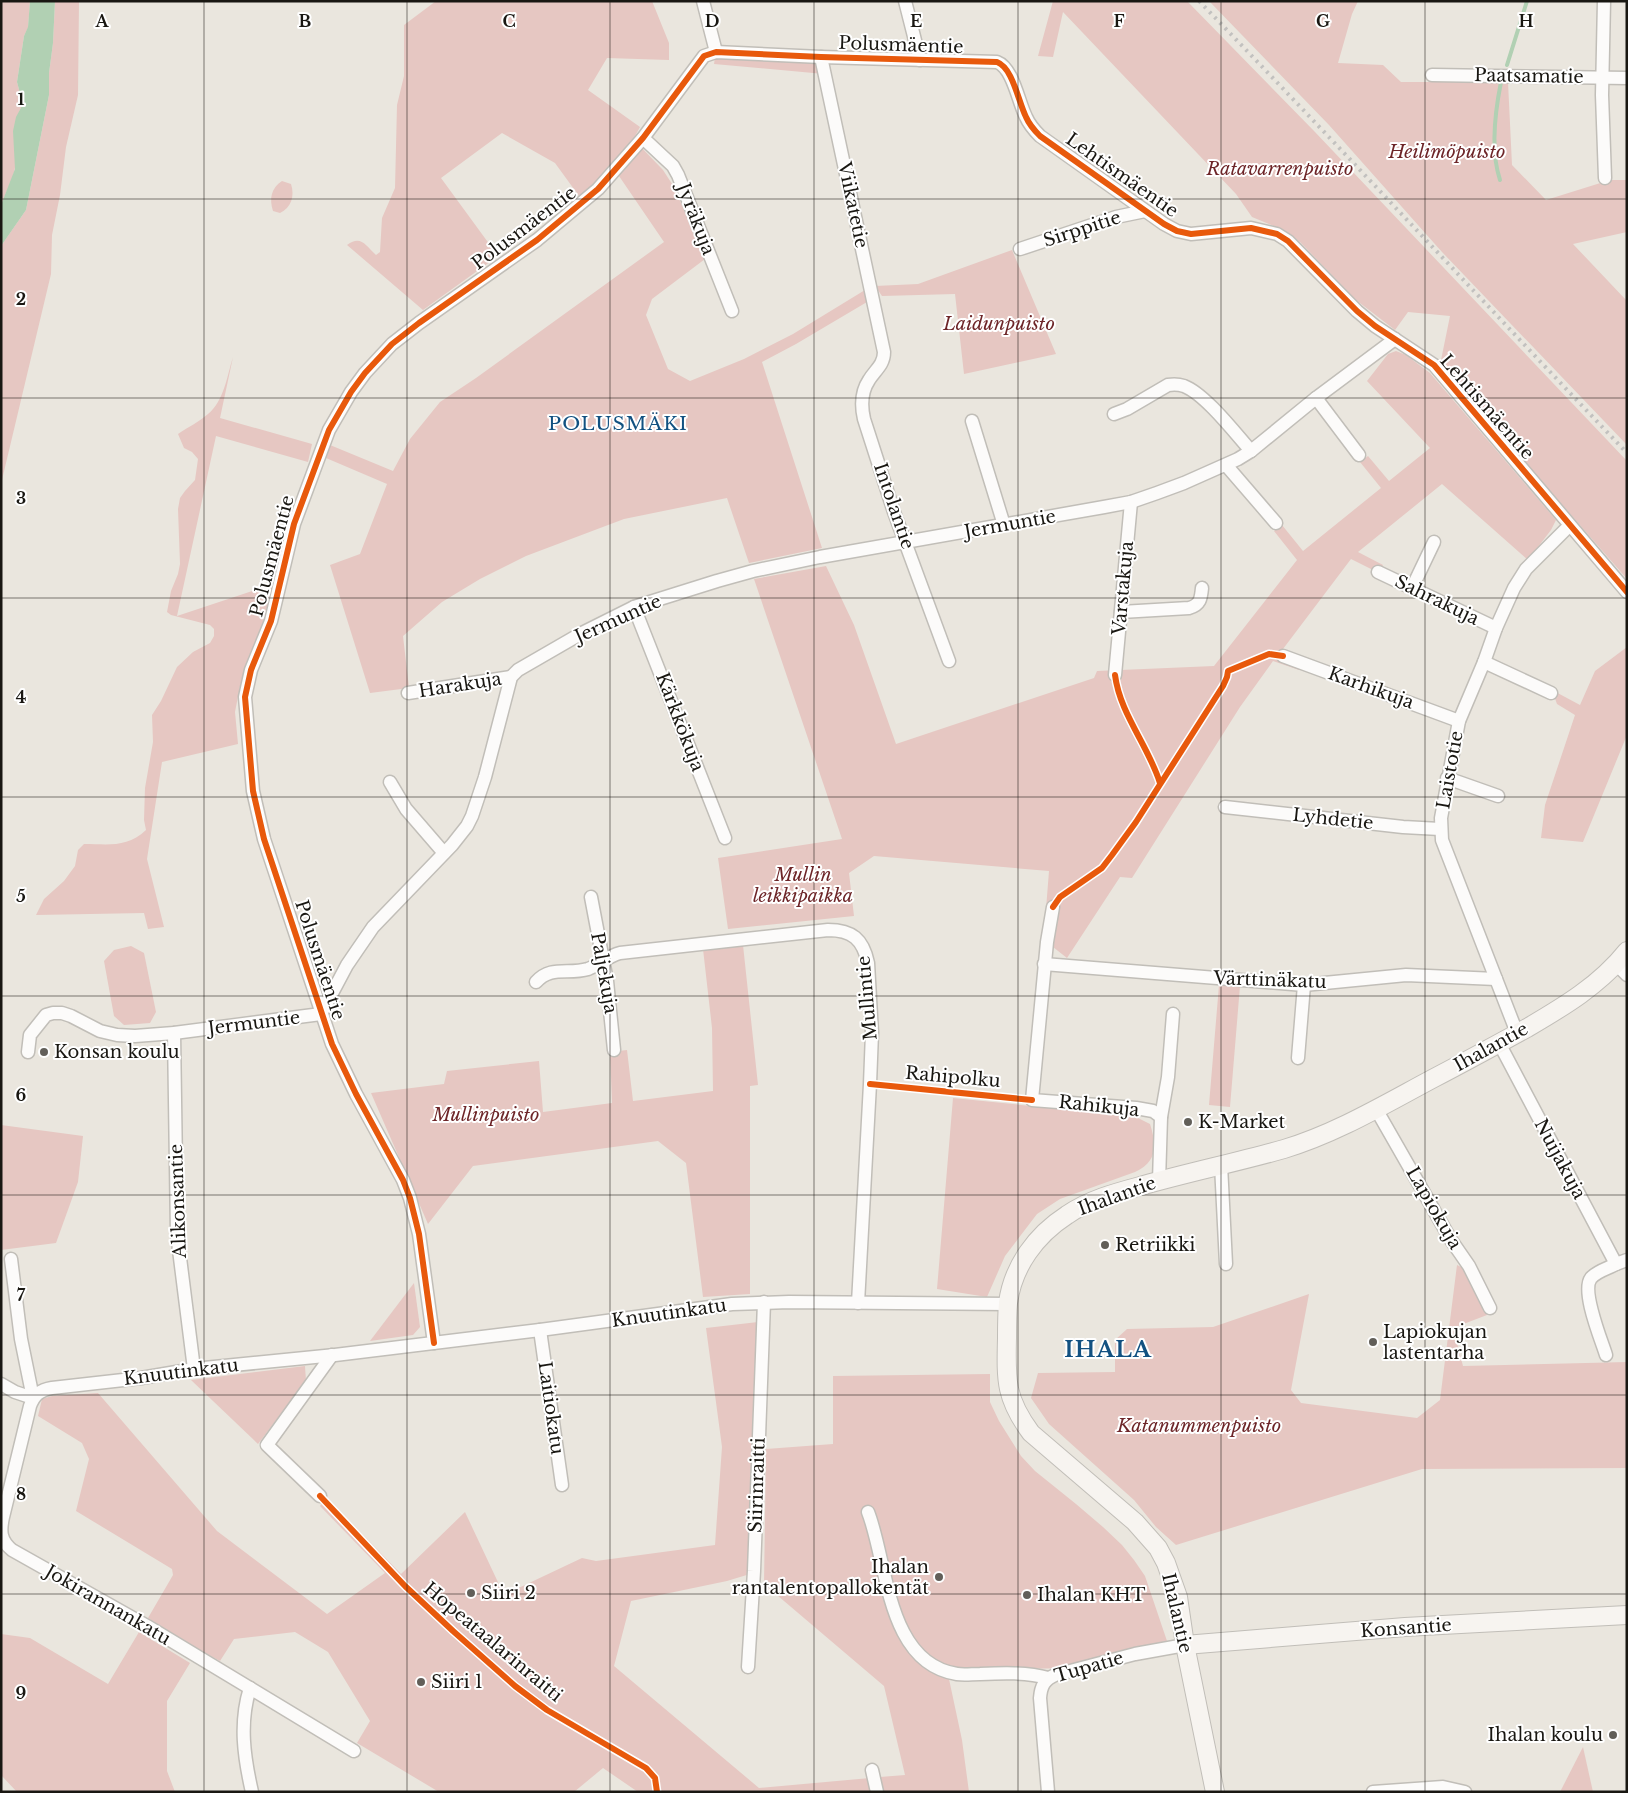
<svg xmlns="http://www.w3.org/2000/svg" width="1628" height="1793" font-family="'Libre Baskerville',serif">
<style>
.green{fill:#e6c7c2}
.water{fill:#b1d0b3}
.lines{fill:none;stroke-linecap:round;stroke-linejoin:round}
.stream{stroke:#b1d0b3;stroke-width:4}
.street-casing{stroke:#c1beb8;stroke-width:15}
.secondary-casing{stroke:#c1beb8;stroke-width:20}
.street{stroke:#fcfbfa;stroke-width:12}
.secondary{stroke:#f7f4f0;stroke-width:18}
.rail{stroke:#c2c1bf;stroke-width:4;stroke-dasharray:2.5 5;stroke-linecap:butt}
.cycleway-casing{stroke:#fff;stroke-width:9}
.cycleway{stroke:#e8590c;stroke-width:6}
.grid{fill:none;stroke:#191712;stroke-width:1;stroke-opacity:0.55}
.poi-dot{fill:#625f59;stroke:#fff;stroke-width:2}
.labels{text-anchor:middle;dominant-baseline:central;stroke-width:4;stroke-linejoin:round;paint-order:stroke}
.street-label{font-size:18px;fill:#191712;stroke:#fff}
.park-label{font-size:18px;font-style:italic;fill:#6d2528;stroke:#fff}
.poi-label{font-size:18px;fill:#191712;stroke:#fff;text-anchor:start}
.neighbourhood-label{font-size:19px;letter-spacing:1px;fill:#125181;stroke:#fff}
.district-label{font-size:22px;font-weight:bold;letter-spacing:1px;fill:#125181;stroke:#fff}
.grid-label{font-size:16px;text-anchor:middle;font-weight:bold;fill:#191712;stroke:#fff;stroke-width:4;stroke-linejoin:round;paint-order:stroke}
</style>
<rect width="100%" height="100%" fill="#eae6de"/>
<!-- green -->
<g class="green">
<path d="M1,1H30L28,28L24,36L17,82L23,104C7,133 18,141 15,168C13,180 5,194 1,205Z"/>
<polygon points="55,1 79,1 78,95 66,147 60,195 52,235 51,274 1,484 1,246 26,210 49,95 49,73 53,43"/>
<path d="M436,1H652L669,43V60L607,58L588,90L640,127L617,169L598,189L579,196L555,163L502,133L441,178L498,256L423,310L347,245C361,235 365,245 376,255L380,252L382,218L395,188L397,105L404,76V25Z"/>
<polygon points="1053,1 1187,1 1315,132 1627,461 1627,579 1440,365 1450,316 1408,312 1395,330 1356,300 1300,242 1281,229 1252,217 1236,194 1063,12 1053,57 1038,56"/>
<polygon points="1209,1 1358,1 1352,14 1338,63 1383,65 1401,82 1508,82 1512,165 1546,200 1610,180 1627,180 1627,232 1573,244 1627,301 1627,445 1442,252 1329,125"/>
<polygon points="716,52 821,57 824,74 714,64"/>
<polygon points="638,144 663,170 674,187 705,259 652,299 646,315 668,369 690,381 744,359 793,334 865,290 867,302 796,344 762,362 822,548 749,563 727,498 624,519 526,556 480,579 442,602 403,636 409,688 370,693 330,565 360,554 387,484 326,458 330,445 393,471 410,439 440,402 476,378 664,242 619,176"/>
<path d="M282,181L291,184C295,196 291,208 280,213L273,211C269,199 271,188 282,181Z"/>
<polygon points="1012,250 1056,354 964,374 955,294 882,296 875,286 918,284"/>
<polygon points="1396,351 1406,355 1430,373 1556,520 1551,530 1528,560 1442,484 1358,552 1383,565 1379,573 1351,559 1283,649 1303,657 1299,670 1273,661 1240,707 1132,878 1120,877 1067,958 1053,947 1056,910 1046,909 1049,871 874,856 849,873 854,916 728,929 718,858 842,839 754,579 826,566 854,625 896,744 1094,678 1097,671 1214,666 1297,560 1274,531 1282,525 1303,551 1381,488 1360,462 1368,456 1389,481 1430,448 1367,381 1388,354"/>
<path d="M233,357L220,418L312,444L308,462L216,436L177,616L273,584L262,626L249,656L240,686L235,712L238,744L162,762L147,859L164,927L148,929L144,913L36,915L44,899L64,881L75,866L78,850L84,844C109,844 127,848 146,830L144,820L145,788L153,742L152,715L161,701L177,667L193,652L210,643L214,636V629L210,625L171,615L167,612L171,591L178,574L180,564L178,509L180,498L185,491L195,480L198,459L192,452L184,448L178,434C188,427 199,422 208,414C224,401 227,376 233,357Z"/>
<polygon points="1627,647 1627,735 1583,842 1541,838 1545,805 1575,715 1557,704 1552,690 1580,705 1595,671"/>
<polygon points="743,945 758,1085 750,1086 750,1294 703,1297 686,1163 658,1141 473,1166 428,1224 371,1093 444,1084 447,1071 539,1061 543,1112 612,1103 610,1052 627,1050 633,1101 713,1091 712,1028 703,949"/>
<polygon points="131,946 144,953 156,1012 150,1023 124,1025 114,1016 104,961 114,950"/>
<polygon points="1219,985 1240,986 1230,1107 1209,1105"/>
<path d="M953,1098L1121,1115L1138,1118L1150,1124C1157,1146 1157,1162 1135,1172L1060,1199L1037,1214L1005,1256L987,1297L937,1289Z"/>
<polygon points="1,1125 83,1136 78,1182 56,1243 1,1250"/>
<polygon points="1457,1265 1463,1268 1487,1315 1453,1328 1463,1366 1627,1362 1627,1468 1422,1469 1176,1545 1156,1527 1134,1500 1049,1424 1031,1398 1038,1373 1115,1372 1115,1340 1127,1329 1213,1327 1309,1294 1291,1390 1301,1403 1417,1418 1440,1400"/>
<polygon points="414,1283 420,1327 413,1335 370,1341"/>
<polygon points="758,1322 750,1574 727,1581 631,1601 614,1666 759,1788 870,1778 872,1792 638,1792 603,1768 574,1792 439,1792 357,1743 370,1721 328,1652 295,1632 234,1639 220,1661 192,1646 148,1618 173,1575 172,1569 76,1511 89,1459 82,1443 38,1416 42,1399 52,1396 98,1393 217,1531 327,1614 385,1573 320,1506 326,1497 401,1574 465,1512 504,1595 582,1558 596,1561 715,1545 722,1447 706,1328"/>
<polygon points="305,1366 306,1381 258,1444 191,1380"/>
<polygon points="990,1374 990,1402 999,1421 1021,1456 1035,1471 1076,1504 1103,1527 1122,1545 1134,1560 1145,1576 1167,1641 1139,1647 1114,1656 1072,1668 959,1670 949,1679 962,1740 969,1792 883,1792 880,1777 905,1775 884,1686 764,1584 766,1449 833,1444 833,1376"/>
<polygon points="139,1632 190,1663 167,1701 167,1771 175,1792 17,1792 1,1775 1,1634 30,1638 108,1684"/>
<polygon points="1583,1747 1593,1792 1560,1792"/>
</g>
<!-- water -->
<polygon class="water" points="30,1 55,1 53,43 49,73 49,95 26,210 1,246 1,205 15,169 13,131 16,117 23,104 17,82 24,36 28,27"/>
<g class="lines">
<!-- stream -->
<g class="stream">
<polyline points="1507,65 1527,1"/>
<path d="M1500,180C1490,150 1495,112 1501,82"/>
</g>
<!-- street casing -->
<g class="street-casing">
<g id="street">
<polyline points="703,1 716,52"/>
<polyline points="905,1 920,60"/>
<polyline points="1604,1 1602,95 1605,178"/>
<path d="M821,57L884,352C884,365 875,370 869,380C861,392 861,406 864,419L894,512L949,661"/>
<polyline points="1432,75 1627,78"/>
<polyline points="643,138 673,166 678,175 732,311"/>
<polyline points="1020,249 1116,217 1145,211"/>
<polyline points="1316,398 1359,455"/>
<path d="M1114,414L1127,409L1168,385C1174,384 1178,384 1184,386C1205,394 1235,433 1251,451"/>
<polyline points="972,421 1004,525"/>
<polyline points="1226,465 1276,523"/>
<polyline points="1378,572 1496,628"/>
<polyline points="1412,588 1434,542"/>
<polyline points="634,607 725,838"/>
<path d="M1121,612L1189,608C1200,605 1201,599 1202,588"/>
<polyline points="1283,656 1459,721"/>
<polyline points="1484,662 1551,693"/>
<polyline points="1115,675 1131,502"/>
<polyline points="408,693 511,677"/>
<polyline points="1447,778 1498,796"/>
<polyline points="390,782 406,809 444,853"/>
<polyline points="1225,807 1403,827 1440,829"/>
<polyline points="591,897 607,981 614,1050"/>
<polyline points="1053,907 1047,942 1032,1100 1136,1108 1153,1111 1161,1117 1159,1181"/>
<polyline points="1044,964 1304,985 1406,975 1496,979"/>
<polyline points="1616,964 1627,975"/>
<path d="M536,982C551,965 568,975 588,969C599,965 608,956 620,953L828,930C852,930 863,939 868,963L872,1033L870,1084L858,1303"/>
<polyline points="174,1033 177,1234 194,1369"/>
<polyline points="1517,1033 1442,840 1441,818 1459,721 1484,662 1496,628 1514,588 1526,569 1569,526"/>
<polyline points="1499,1043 1616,1264 1627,1260"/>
<polyline points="28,1052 30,1035 46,1015 53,1013 62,1013 71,1016 100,1031 117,1035 135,1036 174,1033 321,1014 347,965 373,927 452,845 467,826 472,816 485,777 511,677 518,670 582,633 634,607 717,581 753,571 820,557 1104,507 1131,502 1157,493 1184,483 1238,459 1251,451 1316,398 1395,339"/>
<polyline points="1298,1058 1304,985"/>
<polyline points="1376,1109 1451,1240 1469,1266 1490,1308"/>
<polyline points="1161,1117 1168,1077 1173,1014"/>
<polyline points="1221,1165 1226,1264"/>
<polyline points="11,1259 21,1339 33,1398"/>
<polyline points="540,1330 562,1485"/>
<path d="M434,1343L419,1234L410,1198L403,1180L356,1094L332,1044L264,839L253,791L245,697L251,670L271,621L294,524L329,430L351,392L365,373L392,344L419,323L537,240L598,189L643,138L704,56L716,52L821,57L997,62C1013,68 1018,101 1026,117C1029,124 1034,130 1040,136L1164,224L1177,231L1191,234L1251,228L1277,234L1288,241L1357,311L1375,326L1434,365L1627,592"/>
<path d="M1606,1355C1601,1339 1581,1291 1591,1278C1597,1271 1609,1268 1616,1264"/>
<polyline points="1,1384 15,1392 33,1398"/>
<polyline points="320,1496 267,1445 332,1355"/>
<path d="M868,1512C888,1563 886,1663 957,1674C964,1675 972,1674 980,1674C1002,1673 1027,1672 1048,1678"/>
<polyline points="748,1667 754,1571 764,1302"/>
<path d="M250,1688C239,1723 244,1757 252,1792"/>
<path d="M354,1751L147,1626L12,1550C0,1540 0,1531 3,1517L30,1406C34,1395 40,1390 52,1388L141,1378L194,1369L335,1355L540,1330L732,1304L789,1302L1008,1304"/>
<polyline points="872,1770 877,1792"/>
<path d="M1048,1792L1040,1698C1041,1686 1044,1680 1055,1675L1135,1654L1185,1645"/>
<polyline points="1373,1792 1443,1787 1465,1792"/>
</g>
</g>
<!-- secondary casing -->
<g class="secondary-casing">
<g id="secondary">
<polyline points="1185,1645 1405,1627 1627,1615"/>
<path d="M1215,1792L1185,1645L1178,1597L1166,1563L1158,1548L1135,1522L1031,1433C1005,1398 1006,1380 1007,1338C1007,1327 1007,1315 1008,1303C1013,1266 1036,1235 1067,1215C1090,1199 1118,1192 1144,1185C1190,1172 1238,1162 1284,1149C1337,1133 1385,1104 1434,1078C1465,1062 1496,1045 1527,1028C1563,1007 1600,985 1627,951"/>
</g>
</g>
<!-- street -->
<use href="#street" class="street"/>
<!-- secondary -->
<use href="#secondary" class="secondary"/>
<!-- rail -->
<path class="rail" d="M1199,1C1343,150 1484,303 1627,453"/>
<!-- cycleway casing -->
<g class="cycleway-casing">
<g id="cycleway">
<path d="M1115,675C1120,714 1148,745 1160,783"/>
<polyline points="1053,907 1060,897 1102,868 1112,855 1136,822 1223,686 1227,677 1228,671 1269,654 1283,656"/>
<polyline points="870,1084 1032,1100"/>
<path d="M434,1343L419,1234L410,1198L403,1180L356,1094L332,1044L264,839L253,791L245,697L251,670L271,621L294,524L329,430L351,392L365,373L392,344L419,323L537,240L598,189L643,138L704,56L716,52L821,57L997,62C1013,68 1018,101 1026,117C1029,124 1034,130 1040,136L1164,224L1177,231L1191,234L1251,228L1277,234L1288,241L1357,311L1375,326L1434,365L1627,592"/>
<polyline points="320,1496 405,1586 453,1631 515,1686 547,1710 646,1768 655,1778 657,1792"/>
</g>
</g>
<!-- cycleway -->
<use href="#cycleway" class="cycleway"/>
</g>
<!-- grid -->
<path class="grid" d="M204,1V1792M407,1V1792M610,1V1792M814,1V1792M1018,1V1792M1221,1V1792M1425,1V1792M1,199H1627M1,398H1627M1,598H1627M1,797H1627M1,996H1627M1,1195H1627M1,1395H1627M1,1594H1627"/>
<!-- markers -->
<g class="poi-dot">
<circle cx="44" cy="1052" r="5"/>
<circle cx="1188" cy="1122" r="5"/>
<circle cx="1105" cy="1245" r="5"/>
<circle cx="1373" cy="1342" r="5"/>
<circle cx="939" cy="1577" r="5"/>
<circle cx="471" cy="1593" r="5"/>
<circle cx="1027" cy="1595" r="5"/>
<circle cx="421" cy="1682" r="5"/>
<circle cx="1613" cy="1735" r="5"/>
</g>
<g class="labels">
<!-- street labels -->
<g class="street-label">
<text transform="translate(901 45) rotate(2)">Polusmäentie</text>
<text transform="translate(1529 76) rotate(1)">Paatsamatie</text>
<text transform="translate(1122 175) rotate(35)">Lehtismäentie</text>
<text transform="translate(853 205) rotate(78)">Viikatetie</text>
<text transform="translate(696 219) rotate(69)">Jyräkuja</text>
<text transform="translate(524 228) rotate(-37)">Polusmäentie</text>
<text transform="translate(1082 229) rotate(-18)">Sirppitie</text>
<text transform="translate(1487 407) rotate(49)">Lehtismäentie</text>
<text transform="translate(894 506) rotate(71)">Intolantie</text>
<text transform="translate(1010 524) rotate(-10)">Jermuntie</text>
<text transform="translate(272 556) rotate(-75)">Polusmäentie</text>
<text transform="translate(1123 588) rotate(-85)">Varstakuja</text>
<text transform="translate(1437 600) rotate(26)">Sahrakuja</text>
<text transform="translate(618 619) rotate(-24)">Jermuntie</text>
<text transform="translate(460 685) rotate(-9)">Harakuja</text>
<text transform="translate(1371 688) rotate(20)">Karhikuja</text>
<text transform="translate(680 722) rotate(69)">Kärkkökuja</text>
<text transform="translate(1450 770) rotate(-80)">Laistotie</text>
<text transform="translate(1333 819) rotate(6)">Lyhdetie</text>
<text transform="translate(320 960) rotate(72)">Polusmäentie</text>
<text transform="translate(604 973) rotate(80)">Paljekuja</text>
<text transform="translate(1270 980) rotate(2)">Värttinäkatu</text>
<text transform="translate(867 998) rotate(-95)">Mullintie</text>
<text transform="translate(254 1023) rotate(-7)">Jermuntie</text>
<text transform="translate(1491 1047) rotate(-29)">Ihalantie</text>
<text transform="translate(953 1077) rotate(5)">Rahipolku</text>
<text transform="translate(1099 1106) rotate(6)">Rahikuja</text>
<text transform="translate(1560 1159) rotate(62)">Nuijakuja</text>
<text transform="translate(1117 1196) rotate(-20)">Ihalantie</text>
<text transform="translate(178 1201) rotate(-92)">Alikonsantie</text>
<text transform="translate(1434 1208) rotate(60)">Lapiokuja</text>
<text transform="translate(669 1313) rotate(-8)">Knuutinkatu</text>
<text transform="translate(181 1372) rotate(-7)">Knuutinkatu</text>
<text transform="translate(551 1408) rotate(82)">Laitiokatu</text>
<text transform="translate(757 1485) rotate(-88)">Siirinraitti</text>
<text transform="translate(108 1605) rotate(30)">Jokirannankatu</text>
<text transform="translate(1177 1613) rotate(77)">Ihalantie</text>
<text transform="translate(1406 1628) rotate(-4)">Konsantie</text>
<text transform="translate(493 1642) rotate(40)">Hopeataalarinraitti</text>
<text transform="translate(1089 1667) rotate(-16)">Tupatie</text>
</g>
<!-- park labels -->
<g class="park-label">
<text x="1447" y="152">Heilimöpuisto</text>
<text x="1280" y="169">Ratavarrenpuisto</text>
<text x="999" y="324">Laidunpuisto</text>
<text x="803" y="875">Mullin<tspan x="803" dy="21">leikkipaikka</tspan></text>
<text x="486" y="1115">Mullinpuisto</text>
<text x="1199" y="1426">Katanummenpuisto</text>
</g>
<!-- poi labels -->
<g class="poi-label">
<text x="54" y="1052">Konsan koulu</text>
<text x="1198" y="1122">K-Market</text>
<text x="1115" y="1245">Retriikki</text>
<text x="1383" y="1332">Lapiokujan<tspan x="1383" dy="21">lastentarha</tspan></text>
<text x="929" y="1567" text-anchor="end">Ihalan<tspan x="929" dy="21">rantalentopallokentät</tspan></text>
<text x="481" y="1593">Siiri 2</text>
<text x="1037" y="1595">Ihalan KHT</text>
<text x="431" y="1682">Siiri 1</text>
<text x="1603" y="1735" text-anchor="end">Ihalan koulu</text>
</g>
<!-- neighbourhood labels -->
<g class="neighbourhood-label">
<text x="618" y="423">POLUSMÄKI</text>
</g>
<!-- district labels -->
<g class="district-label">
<text x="1108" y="1349">IHALA</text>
</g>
</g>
<g class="grid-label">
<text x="102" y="27">A</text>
<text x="305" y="27">B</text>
<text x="509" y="27">C</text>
<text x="712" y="27">D</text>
<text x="916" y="27">E</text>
<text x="1119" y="27">F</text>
<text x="1323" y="27">G</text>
<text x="1526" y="27">H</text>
<text x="21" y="105">1</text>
<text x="21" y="305">2</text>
<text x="21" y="504">3</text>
<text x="21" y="703">4</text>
<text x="21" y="902">5</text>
<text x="21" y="1101">6</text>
<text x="21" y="1301">7</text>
<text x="21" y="1500">8</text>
<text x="21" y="1699">9</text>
</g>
<!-- border -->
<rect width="1628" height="1793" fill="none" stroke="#191712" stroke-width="5"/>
</svg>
